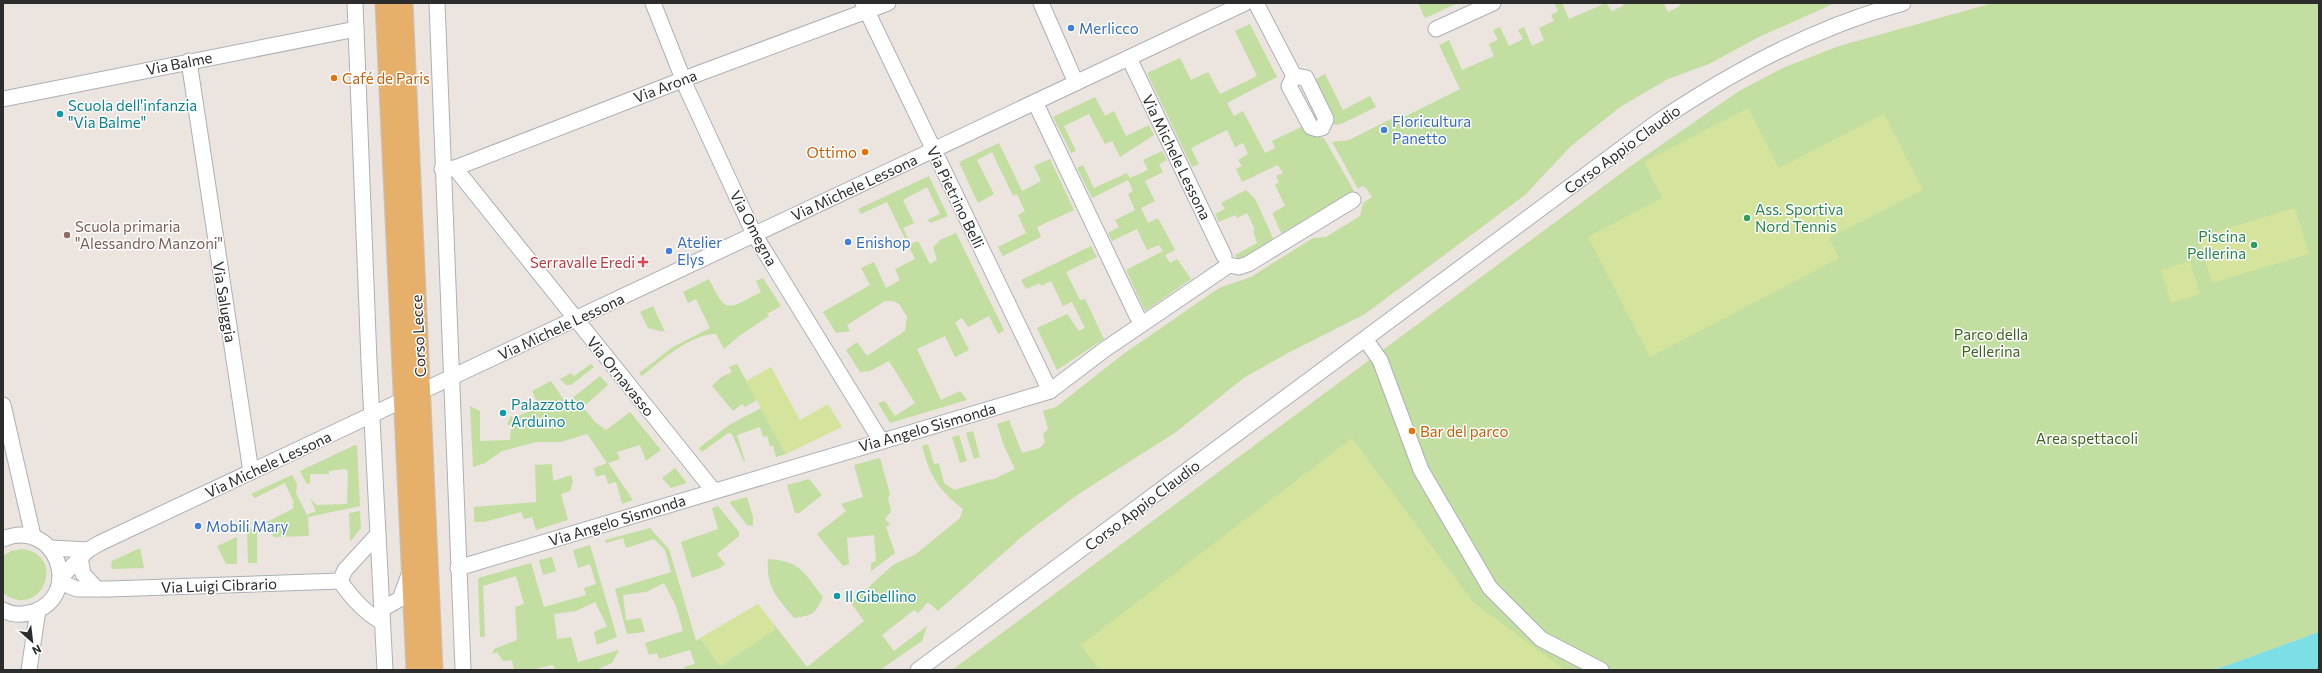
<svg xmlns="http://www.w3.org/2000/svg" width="2322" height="673" font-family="Commissioner,sans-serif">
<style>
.green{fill:#c2dea0}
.pitch{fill:#d5e49d}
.water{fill:#7bdfe5}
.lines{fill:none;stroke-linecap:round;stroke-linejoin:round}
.minor-casing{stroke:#acb0b7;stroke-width:17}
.major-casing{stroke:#c4c4c4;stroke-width:21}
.minor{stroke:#fff;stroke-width:15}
.major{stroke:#e6b06b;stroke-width:19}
.shop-dot{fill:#3f7fe0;stroke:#fff;stroke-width:1.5}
.food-dot{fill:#e8710a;stroke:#fff;stroke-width:1.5}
.culture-dot{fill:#0f9aa8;stroke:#fff;stroke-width:1.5}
.leisure-dot{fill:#2e9e5b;stroke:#fff;stroke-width:1.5}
.education-dot{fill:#8d6e63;stroke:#fff;stroke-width:1.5}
.health-dot{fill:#e0444e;stroke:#fff;stroke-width:1.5}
.labels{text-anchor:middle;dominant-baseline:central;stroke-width:3;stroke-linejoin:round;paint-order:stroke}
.shop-label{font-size:15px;fill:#366cbe;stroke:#fff;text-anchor:start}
.street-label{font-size:15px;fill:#2c2c2c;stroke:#fff}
.food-label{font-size:15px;fill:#c56008;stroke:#fff;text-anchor:start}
.culture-label{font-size:15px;fill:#0d838f;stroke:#fff;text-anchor:start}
.leisure-label{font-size:15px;fill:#27864d;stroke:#fff;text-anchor:start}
.education-label{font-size:15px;fill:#785e54;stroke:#fff;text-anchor:start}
.health-label{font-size:15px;fill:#be3a42;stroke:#fff;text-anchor:end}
.park-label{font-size:15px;fill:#3c6421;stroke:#fff}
</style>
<rect width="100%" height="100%" fill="#ece4df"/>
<!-- green -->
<g class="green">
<polygon points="1418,3 1458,3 1425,18"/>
<path d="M1554,3H1562L1569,19L1606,3L1612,11L1623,6V3H1664L1668,12L1680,6L1679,3H1835L1759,37L1709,64L1668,79L1620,107L1570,147L1525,195L1365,314L1288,353L1245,377L1176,432L1077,495L1025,534L938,611L928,602L918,613L914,610L882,635L894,651L927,626L922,641L880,670H685L684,667L695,664L690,650L659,659L657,653L649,655L645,643L683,631L676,606L664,583L646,592L623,595L626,620L641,618L645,632L627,634L615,589L671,572L665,550L654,539L626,548L623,538L606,543L605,540L650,528L669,549L696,641L700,638L720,666L774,630L773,623L807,667L864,621L851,603L893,565L916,554L960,518L963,509C937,488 931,478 922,446L928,444L934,464L939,463L944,483L954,490L991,479L992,480L1015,469L1004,446L997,424L1009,420L1022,453L1040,448L1045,442L1043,434L1048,429L1043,411L1056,407L1122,355L1219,288L1251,277L1313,238L1326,237L1360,216L1363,203L1372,197L1366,188L1362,186L1358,189L1332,142L1349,140L1401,114L1404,113L1406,116L1460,89L1439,45L1449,40L1462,70L1494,56L1489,44L1498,40L1493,30L1500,27L1509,46L1523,39L1518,30L1524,27L1532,46L1544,40L1539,28L1554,21L1551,15L1558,11Z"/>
<polygon points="1993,3 2319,3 2319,632 2214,670 952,670 1628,168 1739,91 1785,67 1839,46"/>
<polygon points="1250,24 1277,77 1227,103 1234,116 1243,111 1265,153 1275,148 1272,141 1303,126 1310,135 1324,138 1354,191 1282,235 1273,215 1274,212 1285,206 1275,185 1279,182 1276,176 1283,173 1278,165 1242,182 1236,169 1242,166 1238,160 1248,154 1243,143 1235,147 1227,130 1191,148 1199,164 1192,167 1147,73 1180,58 1191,80 1208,72 1220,94 1257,76 1235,31"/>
<polygon points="1325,74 1343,110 1370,96 1376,107 1341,124 1334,125 1334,119 1314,80"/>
<polygon points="1095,97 1105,116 1114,111 1126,136 1149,125 1154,135 1120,157 1112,141 1105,144 1089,114 1064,126 1076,151 1071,153 1053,117"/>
<polygon points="999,143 1022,191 1041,181 1034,166 1050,159 1074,210 1037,227 1041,237 1003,256 998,247 1026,233 1018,215 1025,211 1017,194 1013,196 992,152 977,160 994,194 978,203 959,162"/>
<polygon points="1162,151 1167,160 1159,164 1163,172 1145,181 1155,201 1141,208 1148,223 1158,218 1175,250 1165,255 1170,263 1177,259 1191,279 1145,311 1126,270 1163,251 1159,245 1147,250 1137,229 1112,241 1108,233 1119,227 1115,220 1135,210 1128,194 1133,191 1128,180 1092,198 1077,168 1083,165 1094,188 1127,173 1130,178 1148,170 1143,160"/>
<polygon points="929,176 948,216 931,223 927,220 940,214 927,187 903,200 914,223 903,228 911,244 918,241 930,264 937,260 933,247 940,240 956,233 1004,330 998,334 989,316 968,327 962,318 955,322 969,350 955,357 945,336 917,349 941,400 960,391 967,400 890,423 878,403 885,401 895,416 915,403 889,361 870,371 860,372 846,350 857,342 867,356 905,331 907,317 899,304 893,301 885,301 847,325 850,331 836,333 823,312 870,285 861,268 874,262 886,288 900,280 895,269 915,259 887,202 861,214 858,209"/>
<polygon points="1246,190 1255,199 1274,240 1238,262 1235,255 1257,243 1253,231 1255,230 1247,213 1237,218 1235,215 1219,222 1215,214 1225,209 1221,203"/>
<polygon points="1091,246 1097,257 1066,272 1080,300 1085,299 1104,339 1057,370 1037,328 1067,314 1079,331 1085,328 1072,302 1063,306 1051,281 1041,286 1040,283 1026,289 1021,280"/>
<path d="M763,278L781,306L767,314L769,316L739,336L724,349L716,334C690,334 661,361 642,376L639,373L673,347L710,328L696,299L688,303L683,292L709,279C727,316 727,309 761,292L756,281Z"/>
<polygon points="653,306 665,332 648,328 640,312"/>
<polygon points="591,364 594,367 571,385 566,385 560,379 571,373 574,376"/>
<polygon points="737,364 757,400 745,407 742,404 733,411 712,386 721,377 732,372 729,367"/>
<polygon points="600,376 608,385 583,407 595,422 606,430 630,412 661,450 646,461 640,445 617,452 620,459 608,463 633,500 622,504 616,482 608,484 605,474 596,477 594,468 607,463 587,434 561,442 536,442 502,451 485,463 473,467 470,406 480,411 480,441 510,440 511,426 507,424 511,416 515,418 531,410 529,404 536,400 532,391 551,381 566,403"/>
<polygon points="761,408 786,454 776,457 773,446 770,446 767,436 763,437 760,427 737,435 745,461 744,462 732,434 728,433 702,452 699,448 729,425"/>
<polygon points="973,431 980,457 974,459 966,433"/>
<polygon points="959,435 967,461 960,463 952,437"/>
<polygon points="355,445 357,446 360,506 308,517 309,536 274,537 266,526 267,522 294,508 292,504 294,503 285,483 255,498 251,494 292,475 297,484 296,493 307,515 316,511 310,499 317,505 347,504 348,471 345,469 329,471 329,474 310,474 310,484 306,483 300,471"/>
<polygon points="880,458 890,494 888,498 891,511 885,519 890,524 886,527 895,553 871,571 871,563 876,561 874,535 847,538 849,564 843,566 817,534 846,511 841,504 863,497 854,465"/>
<polygon points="552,464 553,481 571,475 573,482 570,491 561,494 568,520 536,530 532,517 524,519 521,512 484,522 474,522 474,507 536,502 535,465"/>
<polygon points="675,468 687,483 671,488 662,478"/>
<polygon points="809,479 822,495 799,513 795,513 787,485"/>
<polygon points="747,497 753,517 753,526 747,525 729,502"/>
<polygon points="718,506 739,532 739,536 717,554 725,564 720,568 692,578 681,542 718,529 712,508"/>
<polygon points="360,511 361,528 350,542 349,513"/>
<polygon points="257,526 257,563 248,563 247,531"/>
<polygon points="237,537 237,564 226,564 217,546"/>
<polygon points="590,545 617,637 597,645 594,632 607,626 595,602 576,611 554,614 557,639 571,637 578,662 619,650 612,663 596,670 555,670 553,665 530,670 514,670 512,660 503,661 497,652 492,654 494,649 517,640 515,607 524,604 516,576 483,586 485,637 480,637 478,578 531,563 544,607 586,595 584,588 596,584 590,564 578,568 573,550"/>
<polygon points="140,548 144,568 113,569 111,567 112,561"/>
<path d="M22,549C69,555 40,622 3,593V556L11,551Z"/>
<polygon points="552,557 556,571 543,575 539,560"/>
<path d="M768,559C801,561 804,573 823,597C814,615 813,615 794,618C777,597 766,588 768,559Z"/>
</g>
<!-- pitch -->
<g class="pitch">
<polygon points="1748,108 1779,168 1884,114 1923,190 1829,238 1839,258 1650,357 1588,237 1662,198 1644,162"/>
<polygon points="2295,208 2309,254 2212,283 2198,237"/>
<polygon points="2190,261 2200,294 2171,303 2161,270"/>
<polygon points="771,367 800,420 828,404 842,427 786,454 746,381"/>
<polygon points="1352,438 1473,602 1565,670 1099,670 1081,645"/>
<polygon points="758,604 773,623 774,630 720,666 700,638"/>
</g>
<!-- water -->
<polygon class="water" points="2319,632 2319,670 2214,670"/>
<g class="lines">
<!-- minor casing -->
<g class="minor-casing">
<g id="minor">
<polyline points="355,3 369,361 385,670"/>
<polyline points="437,3 463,670"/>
<polyline points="653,3 687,89 754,234 881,441"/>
<polyline points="863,3 1050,391"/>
<polyline points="1041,3 1076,83"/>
<polyline points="1256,3 1294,76"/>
<polyline points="1436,29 1493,3"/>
<polyline points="1129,58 1224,256"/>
<polyline points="189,61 251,472"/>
<polygon points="1294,76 1306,78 1326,119 1322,128 1317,129 1311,127 1289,86"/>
<polyline points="3,99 356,29"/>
<polyline points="1035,102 1137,316"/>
<polyline points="455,168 713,490"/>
<polyline points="442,169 455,168 700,73 888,3"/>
<polyline points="1365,339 1380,360 1421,470 1490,588 1541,639 1601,670"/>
<polyline points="3,405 33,536"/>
<path d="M3,539C56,517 84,595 33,612C23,615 12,615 3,610"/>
<polyline points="51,548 88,550"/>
<polyline points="80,557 83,574 97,589"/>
<polyline points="458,568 1050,391 1104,350 1229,265 1239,267 1248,264 1353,200"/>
<polyline points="60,578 88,550 100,543 1245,3"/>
<polyline points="340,581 345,570 378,534"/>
<path d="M340,581C351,597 365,613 382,622"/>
<polyline points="60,582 77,589 109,589 340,581"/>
<polyline points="382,609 400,599 410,572"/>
<polyline points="29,670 38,610"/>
<path d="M918,670L1656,123C1733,71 1813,28 1903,3"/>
</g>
</g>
<!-- major casing -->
<g class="major-casing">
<g id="major">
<polyline points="385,3 416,670"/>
<polyline points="403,3 433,670"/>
</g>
</g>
<!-- minor -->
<use href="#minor" class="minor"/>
<!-- major -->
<use href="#major" class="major"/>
</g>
<!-- markers -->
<g class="shop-dot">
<circle cx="1071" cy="28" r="4"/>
<circle cx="1384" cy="130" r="4"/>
<circle cx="848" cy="242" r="4"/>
<circle cx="669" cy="251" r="4"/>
<circle cx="198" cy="526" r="4"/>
</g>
<g class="food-dot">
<circle cx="334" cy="78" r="4"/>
<circle cx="865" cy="152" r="4"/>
<circle cx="1412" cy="431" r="4"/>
</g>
<g class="culture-dot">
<circle cx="60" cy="114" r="4"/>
<circle cx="503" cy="413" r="4"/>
<circle cx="837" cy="596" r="4"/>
</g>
<g class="leisure-dot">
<circle cx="1747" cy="218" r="4"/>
<circle cx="2254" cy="245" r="4"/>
</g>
<circle class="education-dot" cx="67" cy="235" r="4"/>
<path class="health-dot" d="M641 256h4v4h4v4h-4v4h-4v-4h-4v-4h4z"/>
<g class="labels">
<!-- shop labels -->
<g class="shop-label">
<text x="1079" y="28">Merlicco</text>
<text x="1392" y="121">Floricultura<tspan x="1392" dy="17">Panetto</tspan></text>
<text x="677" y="242">Atelier<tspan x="677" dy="17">Elys</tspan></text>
<text x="856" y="242">Enishop</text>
<text x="206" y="526">Mobili Mary</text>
</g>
<!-- street labels -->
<g class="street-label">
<text transform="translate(179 63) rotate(-11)">Via Balme</text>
<text transform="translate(665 86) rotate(-21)">Via Arona</text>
<text transform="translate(1622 149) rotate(-36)">Corso Appio Claudio</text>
<text transform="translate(1177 157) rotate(64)">Via Michele Lessona</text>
<text transform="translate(854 187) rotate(-25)">Via Michele Lessona</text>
<text transform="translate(956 197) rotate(64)">Via Pietrino Belli</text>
<text transform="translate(754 228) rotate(62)">Via Omegna</text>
<text transform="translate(225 302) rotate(81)">Via Saluggia</text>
<text transform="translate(561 326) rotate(-25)">Via Michele Lessona</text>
<text transform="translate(418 336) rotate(-93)">Corso Lecce</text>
<text transform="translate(621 376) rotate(51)">Via Ornavasso</text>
<text transform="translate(927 427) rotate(-16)">Via Angelo Sismonda</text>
<text transform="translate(268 464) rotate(-25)">Via Michele Lessona</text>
<text transform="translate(1142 505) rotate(-37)">Corso Appio Claudio</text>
<text transform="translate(617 520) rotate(-17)">Via Angelo Sismonda</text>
<text transform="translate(219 585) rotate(-2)">Via Luigi Cibrario</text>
</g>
<!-- food labels -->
<g class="food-label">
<text x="342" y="78">Café de Paris</text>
<text x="857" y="152" text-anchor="end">Ottimo</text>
<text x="1420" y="431">Bar del parco</text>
</g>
<!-- culture labels -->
<g class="culture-label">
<text x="68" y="105">Scuola dell'infanzia<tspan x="68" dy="17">"Via Balme"</tspan></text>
<text x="511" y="404">Palazzotto<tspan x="511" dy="17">Arduino</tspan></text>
<text x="845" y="596">Il Gibellino</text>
</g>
<!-- leisure labels -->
<g class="leisure-label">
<text x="1755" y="209">Ass. Sportiva<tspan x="1755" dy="17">Nord Tennis</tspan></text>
<text x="2246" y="236" text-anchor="end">Piscina<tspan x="2246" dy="17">Pellerina</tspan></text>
</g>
<!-- education labels -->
<g class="education-label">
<text x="75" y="226">Scuola primaria<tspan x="75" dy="17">"Alessandro Manzoni"</tspan></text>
</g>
<!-- health labels -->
<g class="health-label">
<text x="635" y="262">Serravalle Eredi</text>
</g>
<!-- park labels -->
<g class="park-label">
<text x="1991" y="334">Parco della<tspan x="1991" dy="17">Pellerina</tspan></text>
<text x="2087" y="438">Area spettacoli</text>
</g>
</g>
<!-- border -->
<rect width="2322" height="673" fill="none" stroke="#2c2c2c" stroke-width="8"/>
<!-- north arrow -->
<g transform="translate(32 641) rotate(152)" stroke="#ffffff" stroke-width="3" paint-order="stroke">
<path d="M0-3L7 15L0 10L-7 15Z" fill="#2c2c2c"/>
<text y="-6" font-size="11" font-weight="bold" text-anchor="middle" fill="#2c2c2c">N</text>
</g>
</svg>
